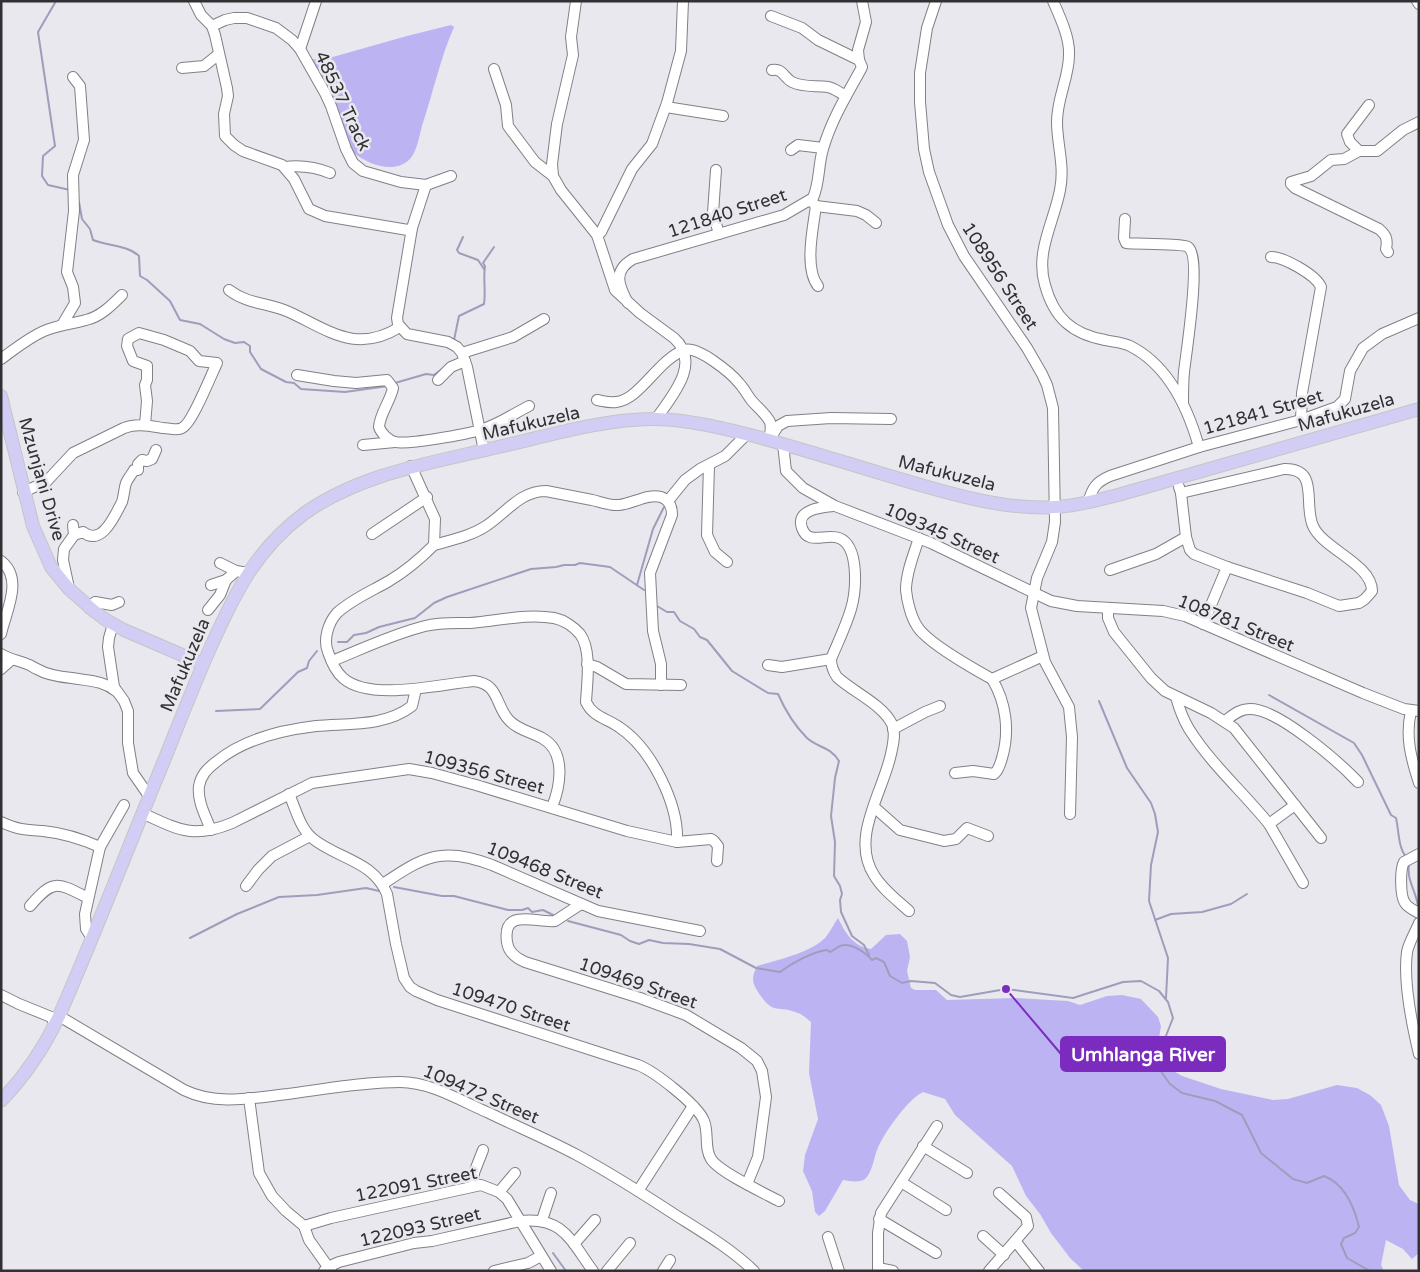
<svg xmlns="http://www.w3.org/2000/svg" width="1420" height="1272" font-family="'Varela Round',sans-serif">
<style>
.green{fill:#bcb4f2}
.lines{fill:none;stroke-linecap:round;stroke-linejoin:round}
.stream{stroke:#a09dbb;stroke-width:2}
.minor-casing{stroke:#818085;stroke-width:12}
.major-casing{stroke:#c5c5c6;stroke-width:14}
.minor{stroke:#fff;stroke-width:10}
.major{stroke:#d2cdf4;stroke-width:12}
.labels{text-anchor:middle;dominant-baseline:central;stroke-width:5;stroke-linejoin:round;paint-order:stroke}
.street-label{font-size:18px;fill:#313133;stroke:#e9e8ee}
.leader{fill:none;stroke:#7b2cbf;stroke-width:2}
.callout-dot{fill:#7b2cbf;stroke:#e9e8ee;stroke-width:2}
.callout{fill:#7b2cbf;stroke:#7b2cbf;stroke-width:2}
.callout-label{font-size:19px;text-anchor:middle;font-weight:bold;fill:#fff}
</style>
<rect width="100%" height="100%" fill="#e9e8ee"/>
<!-- green -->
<g class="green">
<path d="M451,25L454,27C440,59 433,93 422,126C419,137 417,151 410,159C394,175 368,164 354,153L309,59L322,60L407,36Z"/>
<path d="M838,918C846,934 853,946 871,949L886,935L900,934L907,941L910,957L907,971L911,988L915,990H936L947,1000L1016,998L1068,1001L1080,1005L1107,996L1122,995L1141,999L1158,1017L1161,1026L1158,1044L1159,1058L1165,1066L1182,1076L1221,1089L1273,1100L1288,1099L1337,1085L1357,1088L1370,1095L1381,1105L1389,1126L1399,1185L1410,1200L1419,1204V1253L1412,1259L1403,1249L1386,1240L1381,1265L1384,1271H1084L1070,1258L1051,1233L1040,1214L1026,1196L1012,1166L955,1115L945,1099L923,1092C908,1099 883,1134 877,1150C874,1158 872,1173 865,1179C860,1183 850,1181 843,1180L825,1211L819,1216L815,1212L812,1191L803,1171L805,1155L818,1119L809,1073L811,1022C807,1019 802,1014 798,1013C776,1004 774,1016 758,992C751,981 752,977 757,966C775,961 812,952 825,938C830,932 834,924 838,918Z"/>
</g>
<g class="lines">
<!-- stream -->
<g class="stream">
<polyline points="56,1 38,32 55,146 43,156 42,176 48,185 70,190"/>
<path d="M79,202L82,219L90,229L93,240C108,246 127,245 139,256L140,276L147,280L170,301L180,320L200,324L224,339L235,343L244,342L250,346V352L261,369L286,382L294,383L301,389L345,392L388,386"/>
<polyline points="463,237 457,250 459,253 478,260 484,269"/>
<path d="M454,340L459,316L484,304C486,291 483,279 485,266L483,263L494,247"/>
<polyline points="395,383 426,374 434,375 442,369"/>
<polyline points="637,585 653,529 664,507"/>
<path d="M657,606L667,612H674L680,621L694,629L700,637L707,640L732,671L768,693L778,694C785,710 795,726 807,738C818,748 831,747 839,761L835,778L831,816L835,842L834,876L840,886L842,894L840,900L841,912L852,936L864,945L869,955"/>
<polyline points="338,642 347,642 354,635 366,633 379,627 415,618 434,603 447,597 531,569 556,567 564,565 575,565 580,563 610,567 644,590"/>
<path d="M1269,695L1354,743L1362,755L1391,815L1396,818C1399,831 1398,847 1406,857"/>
<polyline points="1099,701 1127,768 1151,803 1155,814 1158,832 1151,865 1149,901 1168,958 1166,998"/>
<polyline points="216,711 260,709 298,672 307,668 309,661 317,651"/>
<path d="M1409,864C1406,879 1416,891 1418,906"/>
<polyline points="394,887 442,896 454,896 508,910 522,910 528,908 532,912 543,910 555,916"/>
<polyline points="1155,920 1171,914 1202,912 1231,904 1247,894"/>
<path d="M568,921L621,935L630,941L639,944L649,940L663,943L689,944L720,949L756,968L780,972C792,963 812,952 827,950L830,952C833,951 837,947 840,946C851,942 866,953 872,960L876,958L884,962L890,976L902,983L911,981L935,983L951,995L960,997L1006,989L1073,998L1123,982L1141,981L1159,991L1168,1002L1173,1018L1160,1051L1162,1073L1170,1084L1182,1093L1215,1101L1242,1115L1261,1153L1293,1179L1307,1183L1324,1176C1345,1184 1354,1206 1359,1227L1355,1233L1344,1238L1341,1244L1347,1258L1370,1271"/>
<polyline points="190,938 237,914 279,897 317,895 366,888 379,891"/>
<polyline points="553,1253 566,1271"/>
</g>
<!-- minor casing -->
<g class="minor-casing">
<g id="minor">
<polyline points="194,1 201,15 212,26 215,35 227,88 228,96 224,114 225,136 234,145 243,151 282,165 294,179 309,209 325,216 408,230 412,228"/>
<path d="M576,1L571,37L573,55L557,124L552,164L553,176L561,190L597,235L615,290L640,313L674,338C702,363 672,396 656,419"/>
<polyline points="936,1 927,28 920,73 920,102 924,149 929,172 948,225 964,256 1027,348 1042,374 1047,385 1053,408 1055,522 1052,542 1037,578 1031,608 1045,662 1069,707 1072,737 1070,814"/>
<path d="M1053,1C1060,17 1070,38 1069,55C1069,78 1057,97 1057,122C1057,145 1065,166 1060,190C1054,222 1035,252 1045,285C1054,318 1072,334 1105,340C1113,342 1122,342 1130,346C1168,365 1188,408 1199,447"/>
<polyline points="1417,1 1419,4"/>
<polyline points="212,26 225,20 234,18 247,18 276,28 292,40 300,49 325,93 331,106 346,149 353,163 363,171 401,182 426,185 451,176"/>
<polyline points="300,49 316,1"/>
<polyline points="859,60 858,50 866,22 862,1"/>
<polyline points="182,68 204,66 219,54"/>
<polyline points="494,69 506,105 508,126 535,162 553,176"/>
<path d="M772,70C783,68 784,78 792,82C804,88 816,85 828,87C834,88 840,93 846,96"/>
<polyline points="666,107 723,116"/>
<polyline points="791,150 798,145 823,148"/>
<polyline points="1359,151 1350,142 1347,134 1369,105"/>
<path d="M285,167C301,165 315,167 330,173"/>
<polyline points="716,170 713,213 719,234"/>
<polyline points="426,185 412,228 397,318 398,324 407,334 448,342 457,347 462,353 467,367 484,451"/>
<path d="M811,201L816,206C813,228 804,268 818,286"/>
<polyline points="816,206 857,211 866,215 876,223"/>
<path d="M1125,219L1124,238L1126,243C1136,244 1184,244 1188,247C1202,256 1186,353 1184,372C1183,382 1183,393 1183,403"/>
<polyline points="597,235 601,232 632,169 652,144 667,103 681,51 683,1"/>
<path d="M1388,252L1386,249C1388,239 1386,235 1379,229L1295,188L1291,184V182L1311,176L1331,160L1344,159L1359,151H1377L1403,130L1419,122"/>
<path d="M1271,257C1284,257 1316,275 1321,287L1302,393L1301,420"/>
<path d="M229,290C247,304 269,303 289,312C330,331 356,354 400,327"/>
<path d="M628,303C619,286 612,271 633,259L784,215L813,198C820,182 818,165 823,149C831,121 846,96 860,71L862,67L859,60L818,40L802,28L771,16"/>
<polyline points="62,325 75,303 73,287 67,272 74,211 73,175 84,140 80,86 73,77"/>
<polyline points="462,353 513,337 544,319"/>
<path d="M1,359C15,349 28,338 44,331C58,325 72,324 86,320C100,317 112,305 122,295"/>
<path d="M297,375L334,381L356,383L387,380L393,388C390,402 380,413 379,427C381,433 388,440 395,442C408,445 467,434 480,430C498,425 513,414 529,406"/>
<polyline points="438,380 451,367 465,361"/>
<path d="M597,400C603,401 609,403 616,402C640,400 659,358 685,350C698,346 731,373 739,383C744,388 747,395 752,401C758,408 766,414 770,422C772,428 770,434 769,440"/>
<polyline points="771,437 778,426 787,421 831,418 891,419"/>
<polyline points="783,444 786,471 803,488 835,506 931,543 1051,601 1077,606 1163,611 1185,616 1363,693 1404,709 1419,711"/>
<polyline points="363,445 395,442"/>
<polyline points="709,465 707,535 715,552 727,562"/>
<path d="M411,466L435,519L434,545C420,559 406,571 389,581C372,591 352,599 337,613C328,623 323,640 328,652C331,661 336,672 343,678C370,702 441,684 474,681C499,684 495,704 508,719C516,729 531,732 542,738C566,751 561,785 552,807"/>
<polyline points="1179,487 1181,493 1186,537 1190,550 1194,554 1227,567"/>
<path d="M23,492L46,482L73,453L124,428C137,423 150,426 163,428C169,428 177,431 182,428C192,424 211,375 217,363L199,361L190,351L164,340L139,333L128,339L127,346L133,361L147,366V380L145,385L147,401L145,425"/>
<path d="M1181,493L1284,469C1320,468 1303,504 1313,526C1323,549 1372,564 1372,591L1365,599L1359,603L1339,606L1307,593L1227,567L1203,624"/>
<polyline points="668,501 685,480 700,469 725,456 747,434"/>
<path d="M1088,503C1092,488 1096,482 1110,476L1199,447L1301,420L1337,407L1345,399L1350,371L1363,348L1382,334L1419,318"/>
<path d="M834,506C823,507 795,509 802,528C808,546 826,533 839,538C860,546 856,592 851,609C846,626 838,642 831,659C831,666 833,671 837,677C853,692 882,704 892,724C896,733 893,745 891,754C883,792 850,838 874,875C882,889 897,900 909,911"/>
<polyline points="372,534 427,497"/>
<path d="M74,535L83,532C102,547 115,515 122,502C124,496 124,489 126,483C128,478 132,474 134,470H138V464L142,460L147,461L152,459L156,450"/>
<path d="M919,538C914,554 906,572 906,590C907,601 911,617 917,626C926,642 974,669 992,679"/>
<path d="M434,545C451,540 471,536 486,526C506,513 520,491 546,491C561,494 577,497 592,500C601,502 610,506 619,505C632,504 648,493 661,497C670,500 672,507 672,515L650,573L653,631L661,664V685"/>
<path d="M1,561C24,579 6,611 1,634"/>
<polyline points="220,563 236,571"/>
<polyline points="1110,570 1156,554 1186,537"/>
<polyline points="211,585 226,580 236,571 248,573"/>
<polyline points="69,588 63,560 64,549 74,535 73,525"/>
<polyline points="89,608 95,602 112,605 119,602"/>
<polyline points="1108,609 1108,618 1114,632 1151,678 1165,691 1211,713 1234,728 1321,838"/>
<polyline points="208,610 220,595 226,580"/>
<polyline points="113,624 109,638 108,647 114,687 124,701 128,711 128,743 133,773 149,796"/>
<path d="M1,654C10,660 18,660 27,664C31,665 34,668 37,669C47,675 61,677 72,678C88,681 102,680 116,691"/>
<path d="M332,661C362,649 393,634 425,626C440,622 455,623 470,623C498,621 527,613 554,618C564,620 574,627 580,634C592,650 587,683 586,702C593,717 606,718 619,727C651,748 679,804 677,842"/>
<polyline points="587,664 597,667 626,684 681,685"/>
<polyline points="768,665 782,667 831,659"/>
<polyline points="1,669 11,660"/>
<path d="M1176,697C1179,708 1183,719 1189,729C1211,764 1243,792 1269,824L1295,805"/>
<path d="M1411,711C1405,737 1411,758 1419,783"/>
<path d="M1225,721C1232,716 1239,709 1249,709C1276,707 1339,762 1358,782"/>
<polyline points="893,729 925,712 940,706"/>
<path d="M955,773L973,771L994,774C999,770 1000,764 1002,758C1010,731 1006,702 992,679L1043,656"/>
<path d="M289,794C295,807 300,828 312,838C337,859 373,860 387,894L396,944L404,978L410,987L416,991L437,1000L638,1065C654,1071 698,1105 704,1121C709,1133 704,1148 711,1159C719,1172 764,1193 779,1201"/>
<polyline points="874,807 900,830 944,841 956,839 967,828 988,836"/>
<path d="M142,813C179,830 193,839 232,823L312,783L409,769L432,773L476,785L627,831L677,842L711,839L714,841L718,846L717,861"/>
<path d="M1,822C19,830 25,830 43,831C63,833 82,839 100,847L85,914L86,929L92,938"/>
<polyline points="1269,824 1303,883"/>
<path d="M211,830C206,817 197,801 199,786C201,775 207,769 216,762C242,740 282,730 316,726C348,723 385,727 412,706L416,689"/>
<polyline points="100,847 124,805"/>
<path d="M1419,854L1404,862C1400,869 1400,896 1405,903C1408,908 1414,910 1419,913"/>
<path d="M383,884C424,856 443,846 492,865L598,911L700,931"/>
<polyline points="246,886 258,870 272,856 310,836"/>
<path d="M581,904L555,921C536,923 502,907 507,942C508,952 516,958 525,962L640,998L686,1015L741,1048L757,1061L762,1071L766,1097L758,1157L747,1184"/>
<path d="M30,906C53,879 57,882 88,898"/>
<path d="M1419,923C1415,933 1409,942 1407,952C1403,982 1412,1025 1419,1054"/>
<polyline points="1,995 19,1004 51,1017 55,1024"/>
<path d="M59,1016L184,1090C217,1106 252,1098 288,1094C325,1089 363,1082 400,1082C431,1082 461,1101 489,1113C518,1127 549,1140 577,1155C612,1174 645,1195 677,1216C704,1233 731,1249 754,1271"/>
<polyline points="249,1098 259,1173 272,1196 286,1211 304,1226 309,1240 331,1271"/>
<polyline points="923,1146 967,1173"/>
<polyline points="901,1182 946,1210"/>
<polyline points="474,1186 474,1173 483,1150"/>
<polyline points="638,1191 693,1106"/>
<polyline points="499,1192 515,1173"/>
<polyline points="879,1219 936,1253"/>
<polyline points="542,1220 551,1193"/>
<polyline points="304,1226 331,1218 481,1185 499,1192 507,1199 551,1271"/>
<polyline points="983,1236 1004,1255"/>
<polyline points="828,1237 839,1271"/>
<polyline points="1016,1242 1039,1271"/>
<polyline points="574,1244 595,1220"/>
<polyline points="878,1268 893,1271"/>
<path d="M324,1271L328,1267L339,1262L414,1243L432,1241L520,1221C563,1216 571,1241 593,1271"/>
<polyline points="494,1271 528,1263 541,1256"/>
<polyline points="607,1271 630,1243"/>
<polyline points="663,1271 670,1260"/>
<polyline points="878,1271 878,1233 881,1213 937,1126"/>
<polyline points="989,1271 1028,1226 1026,1217 999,1193"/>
</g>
</g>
<!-- major casing -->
<g class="major-casing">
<g id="major">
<polyline points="1,396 33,526 51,567 69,589 94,611 106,620 124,630 203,664"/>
<path d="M1,1101C26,1075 44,1048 59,1016C95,934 127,850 161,768C178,726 194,684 212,644C236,591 257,548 305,513C362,473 432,463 498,447C547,436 606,418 657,419C690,420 722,428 754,436C811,451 867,470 924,486C966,498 1011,510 1056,507C1077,506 1097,500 1118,495L1419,409"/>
</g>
</g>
<!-- minor -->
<use href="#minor" class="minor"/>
<!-- major -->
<use href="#major" class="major"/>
</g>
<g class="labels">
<!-- street labels -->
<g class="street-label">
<text transform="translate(343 101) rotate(65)">48537 Track</text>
<text transform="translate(727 213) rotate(-18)">121840 Street</text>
<text transform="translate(1000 276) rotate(57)">108956 Street</text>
<text transform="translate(1263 412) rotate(-16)">121841 Street</text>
<text transform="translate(1346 412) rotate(-16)">Mafukuzela</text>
<text transform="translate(531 423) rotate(-13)">Mafukuzela</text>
<text transform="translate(947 473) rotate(14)">Mafukuzela</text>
<text transform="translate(42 479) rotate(74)">Mzunjani Drive</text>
<text transform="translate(942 533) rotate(24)">109345 Street</text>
<text transform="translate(1236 623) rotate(22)">108781 Street</text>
<text transform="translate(185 665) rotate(-67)">Mafukuzela</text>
<text transform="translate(484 772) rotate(15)">109356 Street</text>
<text transform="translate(545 870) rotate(22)">109468 Street</text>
<text transform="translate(638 983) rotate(19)">109469 Street</text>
<text transform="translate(511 1007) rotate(18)">109470 Street</text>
<text transform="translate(481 1094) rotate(23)">109472 Street</text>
<text transform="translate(416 1184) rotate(-11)">122091 Street</text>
<text transform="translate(420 1227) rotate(-13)">122093 Street</text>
</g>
</g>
<!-- callouts -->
<path class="leader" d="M1006 989L1061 1054"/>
<circle class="callout-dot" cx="1006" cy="989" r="5"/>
<rect class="callout" x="1061" y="1037" width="164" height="34" rx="5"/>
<g class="callout-label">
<text x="1143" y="1061">Umhlanga River</text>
</g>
<!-- border -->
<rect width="1420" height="1272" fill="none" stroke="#313133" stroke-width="5"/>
</svg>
